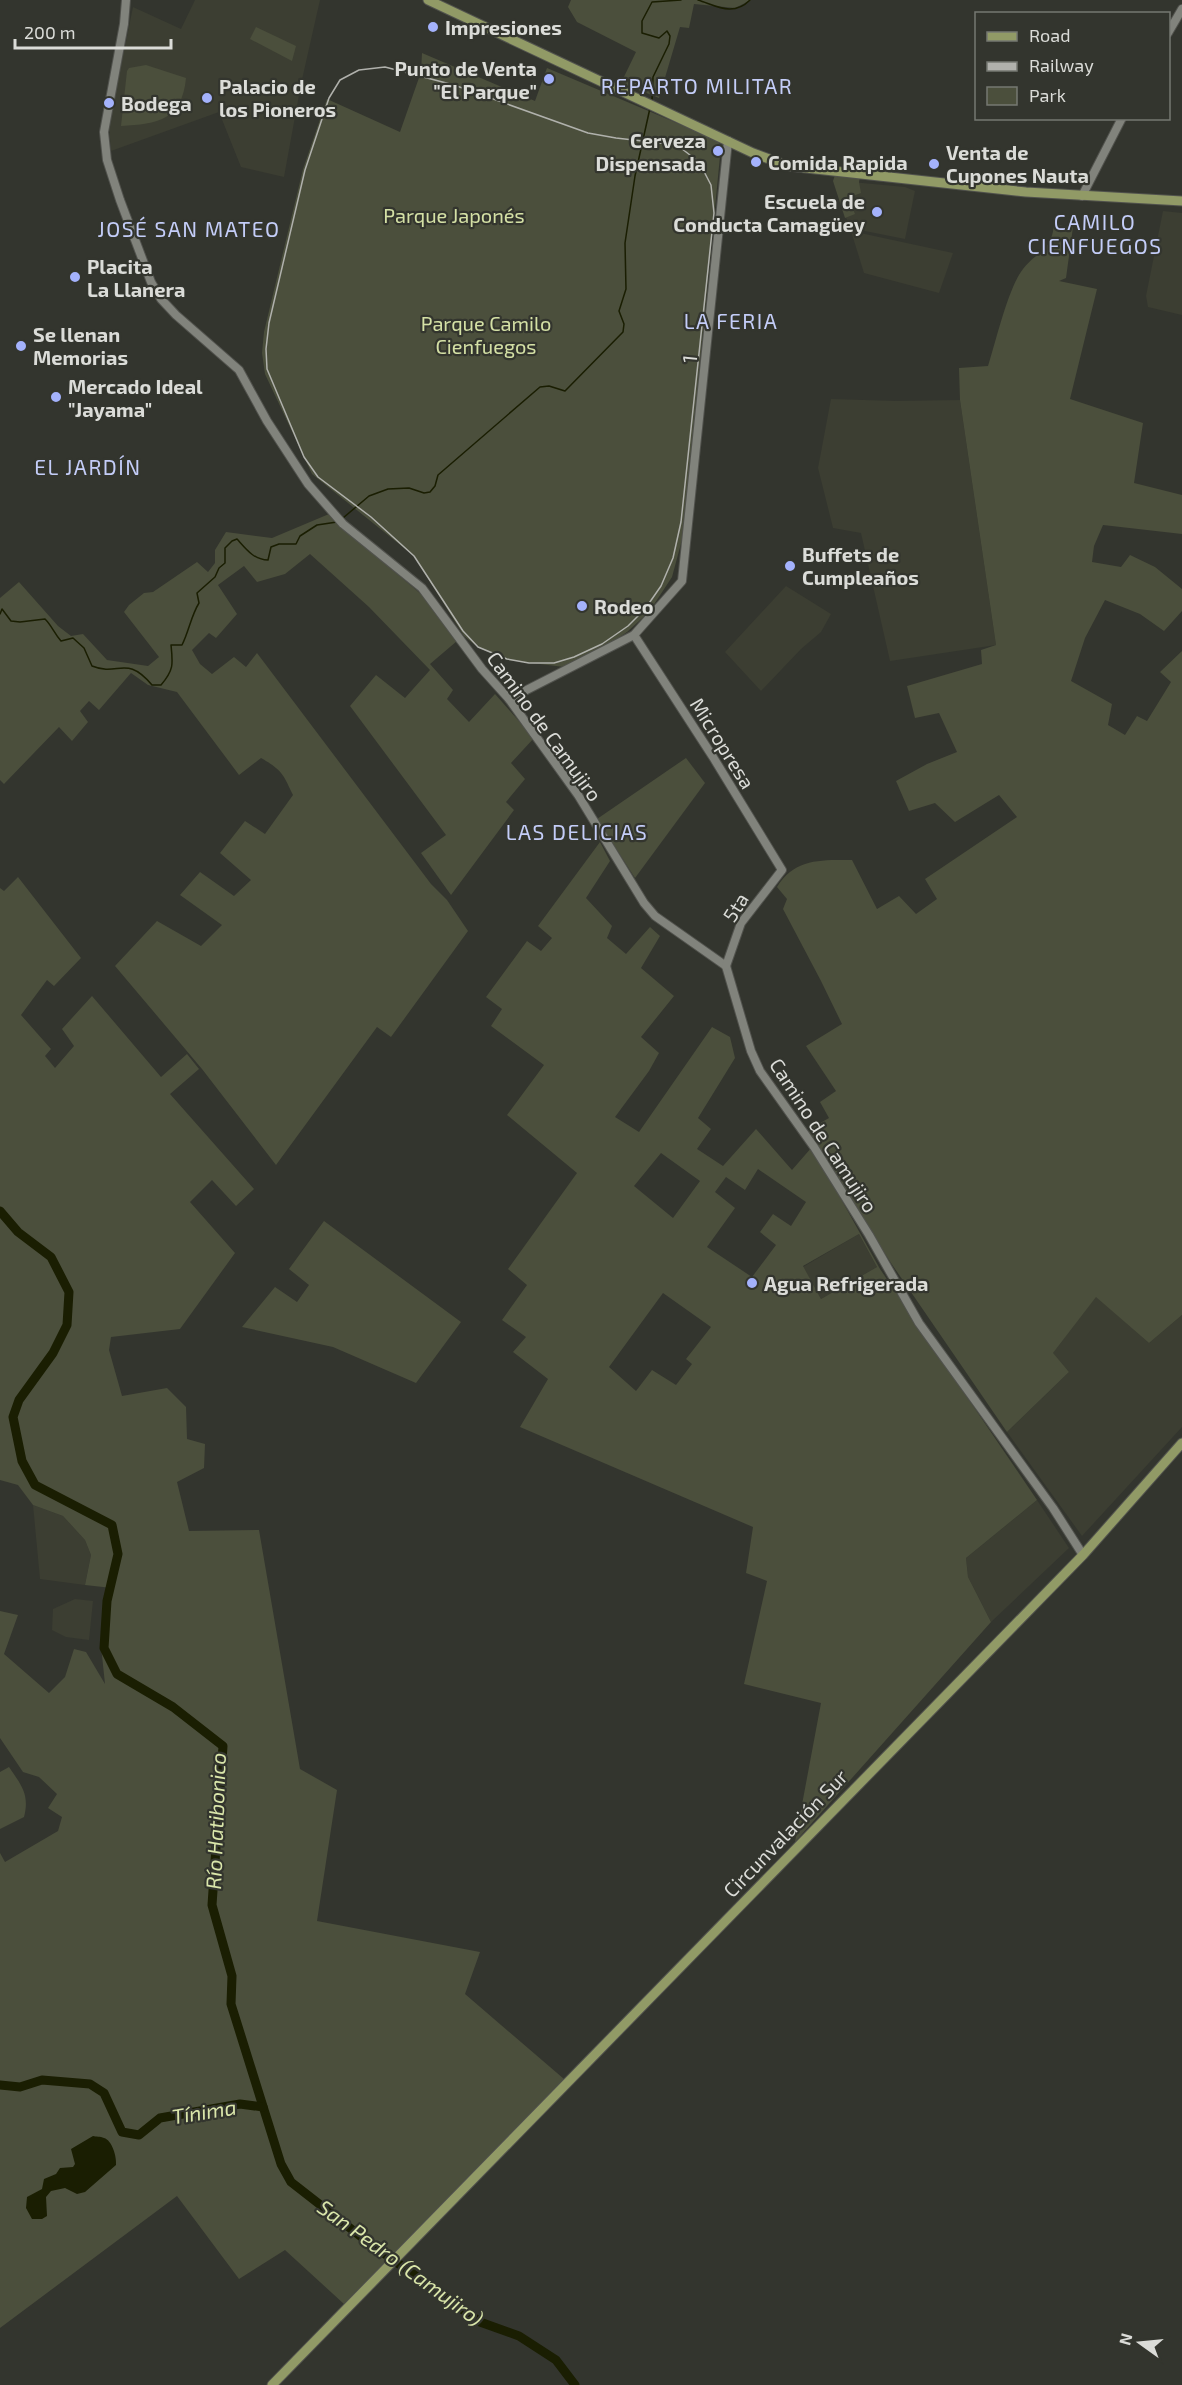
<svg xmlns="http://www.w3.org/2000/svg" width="1182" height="2385" font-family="'Exo 2',sans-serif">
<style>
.built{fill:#3c3e32}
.green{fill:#4b4f3c;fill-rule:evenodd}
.water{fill:#1a1e02}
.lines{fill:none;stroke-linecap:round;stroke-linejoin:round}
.stream{stroke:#1a1e02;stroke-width:1.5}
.river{stroke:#1a1e02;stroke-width:9}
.minor-casing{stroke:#51524d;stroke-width:10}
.major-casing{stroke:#51524d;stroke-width:11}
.minor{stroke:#81837c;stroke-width:8}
.major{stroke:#919a66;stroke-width:9}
.rail{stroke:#b0b1ac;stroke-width:1.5}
.poi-dot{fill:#a4b2fc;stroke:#33352e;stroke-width:2}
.labels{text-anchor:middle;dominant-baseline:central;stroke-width:4.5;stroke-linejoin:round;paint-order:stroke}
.poi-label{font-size:20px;font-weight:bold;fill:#dbdcd8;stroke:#33352e;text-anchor:start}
.park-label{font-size:20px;fill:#d4e0a5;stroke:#33352e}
.street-label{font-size:20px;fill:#dbdcd8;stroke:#33352e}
.neighbourhood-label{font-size:21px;letter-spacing:1.5px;fill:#c4cdf8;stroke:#33352e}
.water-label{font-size:21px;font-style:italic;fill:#dae6aa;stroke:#33352e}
</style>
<rect width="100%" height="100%" fill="#33352e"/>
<!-- built -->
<g class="built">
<polygon points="195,0 320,0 301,84 284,177 241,167 219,112 111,151 109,125 133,7 181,29"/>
<polygon points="841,181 905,187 915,191 905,239 855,229 849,226 837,191"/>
<polygon points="1163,211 1182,213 1182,315 1148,307 1146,296"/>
<polygon points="851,231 953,253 939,293 864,273"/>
<polygon points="831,399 896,401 960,400 996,645 890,661 861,533 833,528 818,468"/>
<polygon points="786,586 831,614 821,632 801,649 761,691 725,652"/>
<polygon points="859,1234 877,1267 821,1299 803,1267"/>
<polygon points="1096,1296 1149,1343 1182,1315 1182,1427 1082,1536 1007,1432 1069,1372 1052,1354"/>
<polygon points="1037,1500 1069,1548 991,1622 968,1577 966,1558"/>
<polygon points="33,1505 63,1516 85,1540 91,1555 85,1585 40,1579"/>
<polygon points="75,1599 93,1601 89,1640 66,1637 52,1630 53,1609"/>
</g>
<!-- green -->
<g class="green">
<polygon points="571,0 751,0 735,8 694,4 689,28 680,27 659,98 621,83 636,52 577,22 568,7"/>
<polygon points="256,27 296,46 292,61 250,39"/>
<polygon points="422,53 535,101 547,68 717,140 721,146 683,536 672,577 649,612 627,632 604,648 564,667 507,660 479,648 464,636 414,556 312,474 265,374 262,353 264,332 303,169 327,99 400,132 421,72"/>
<path d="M146,65L186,78C182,120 158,124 121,126L127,71L129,68Z"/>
<polygon points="835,175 860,177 859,182 861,193 853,196 850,202 855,214 845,218 833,181"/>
<path d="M1054,225L1073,227L1066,278L1059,281L1097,289L1070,399L1143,423L1134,483L1182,495V534L1103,525L1094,546L1092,562L1121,567L1130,555L1155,567L1182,589V611L1164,631L1140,614L1105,600L1085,638L1071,681L1112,704L1108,725L1125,735L1137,716L1147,721L1171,682L1160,672L1182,651V1315L1149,1343L1096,1297L1053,1353L1069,1372L1007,1432L891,1263L806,1131L829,1118L820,1102L836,1091L806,1046L842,1024L821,981L783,909L787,899L777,887C795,858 821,860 852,860L877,909L899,896L916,914L937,899L925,879L1017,817L999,795L955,822L935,803L909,811L896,781L927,764L957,752L939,713L915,718L907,686L982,664L981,650L996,645L960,400L959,368L988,366C996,341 1008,288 1023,269C1038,250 1051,252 1054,225Z"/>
<path d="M329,514L344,529L428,600L457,641L430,664L453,690L447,699L469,722L495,694L534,738L511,763L525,779L506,802L514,810L451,895L421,853L446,835L350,706L376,675L405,698L430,670L369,607L310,554L285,574L257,582L244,566L218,585L237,614L216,638L209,633L192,650L200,664L212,674L234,657L246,667L257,653L431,884L447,900L468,931L391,1037L377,1027L276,1165L202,1069L115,966L157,921L201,946L222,925L180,895L200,872L234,896L251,880L220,853L245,821L265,834L293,795C283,774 282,770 261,758L239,775L177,692L148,685L131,673L99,710L89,701L80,711L88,722L72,741L59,727L4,784L0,780V598L19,582L58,626L71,636L83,634L107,660L148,666L159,657L124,612L129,605L144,593L153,592L197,562L208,572L215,563V550L226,532L272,538Z"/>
<polygon points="686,758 705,783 635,878 597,819"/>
<path d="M600,842L610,861L586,898L612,926L607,938L626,954L650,927L660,936L641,968L674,996L641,1037L659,1053L649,1071L615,1117L639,1132L712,1027L730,1037L735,1058L698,1118L711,1129L697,1149L723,1166L756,1129L792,1170L812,1147L880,1269L1037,1500L966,1558L968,1577L991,1622L795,1842L821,1703L744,1684L767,1581L746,1573L753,1527L520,1427L548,1379L513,1352L526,1337L502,1320L527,1285L508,1269L577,1173L507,1115L544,1065L491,1026L502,1009L486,997L527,941L541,951L552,938L538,926ZM661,1153L700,1181L673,1218L634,1186ZM758,1169L806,1202L791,1226L773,1214L760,1232L776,1245L752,1277L707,1247L735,1208L715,1192L726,1177L745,1190ZM859,1234L877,1267L821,1299L803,1266ZM663,1293L711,1327L686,1359L692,1364L676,1385L652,1370L636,1391L609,1367Z"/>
<polygon points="18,877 81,958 54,986 47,980 21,1015 51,1049 45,1056 55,1068 74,1046 62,1029 92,996 161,1077 187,1054 199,1069 170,1094 254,1189 236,1206 212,1180 190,1202 235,1253 180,1329 111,1337 109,1350 122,1396 167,1388 186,1407 187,1439 205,1444 204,1468 177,1482 189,1531 259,1530 300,1769 337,1790 317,1921 480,1952 465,1994 564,2079 344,2304 285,2250 239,2279 177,2196 0,2328 0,1853 5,1862 58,1831 62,1817 48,1808 57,1794 39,1777 23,1772 0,1738 0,1611 18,1615 4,1654 49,1693 65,1677 74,1649 86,1652 105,1684 101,1646 112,1588 85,1585 91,1555 85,1540 63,1516 33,1505 18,1485 0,1480 0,888 4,891"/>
<polygon points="324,1221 461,1322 416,1383 333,1347 242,1327 275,1287 297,1302 309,1285 289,1269"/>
<path d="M9,1767C21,1785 30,1794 24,1817L0,1829V1772Z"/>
</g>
<!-- water -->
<path class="water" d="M93,2136C96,2137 100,2136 104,2138C112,2140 117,2157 116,2165L85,2192L77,2194L65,2188L51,2191L46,2197L47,2216L42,2219H32L26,2208L27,2197L42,2189L44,2179L56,2174L60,2168L73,2167L75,2164L71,2149Z"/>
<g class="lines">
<!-- stream -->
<g class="stream">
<path d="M698,0C717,6 733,17 750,0"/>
<polyline points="652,100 653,77 669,44 670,36 667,31 659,38 642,33 642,21 652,2 681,0"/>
<polyline points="343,518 369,496 388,489 409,488 424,493 430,492 435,486 438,475 540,387 549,386 565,391 623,332 624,324 619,311 626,289 625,243 635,176 650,108"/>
<path d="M0,614L2,609L11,621L20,622L45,619C52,626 54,633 61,641L73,638L84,648L92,666C119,677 126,654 152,685H161C174,670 173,664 171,645H182C189,631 191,616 199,603L197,593L215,577L219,568L225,563V548L232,541L237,539C246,549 254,560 268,560L271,547L279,544H296L300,536L317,525L337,522"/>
</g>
<!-- river -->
<g class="river">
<polyline points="0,1211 18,1232 51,1257 69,1292 67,1325 53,1353 19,1400 13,1417 22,1461 35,1485 112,1525 118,1554 107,1601 104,1648 117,1674 173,1707 223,1746 212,1905 232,1976 231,2004 281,2164 291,2182 364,2239 480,2322 519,2336 556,2360 575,2385"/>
<polyline points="0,2085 20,2087 42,2080 90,2084 104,2093 122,2132 139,2135 160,2118 240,2104 263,2107"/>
</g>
<!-- minor casing -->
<g class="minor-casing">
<g id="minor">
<polyline points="126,0 124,24 104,132 107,160 120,200 151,282 161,299 176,315 239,370 267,421 308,484 343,524 422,588 482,669 509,699 578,795 644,903 655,916 726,966 751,1051 760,1071 814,1147 869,1235 919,1323 1053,1508 1083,1555"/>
<polyline points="1168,33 1182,9"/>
<polyline points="1082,196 1122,118"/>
<polyline points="634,635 713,757 782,870 741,923 726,966"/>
<polyline points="509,699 634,635 682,581 728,141"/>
</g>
</g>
<!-- major casing -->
<g class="major-casing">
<g id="major">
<polyline points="428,0 753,153 788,166 1026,192 1182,201"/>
<polyline points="272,2385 1083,1555 1182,1443"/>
</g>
</g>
<!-- minor -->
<use href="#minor" class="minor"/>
<!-- major -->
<use href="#major" class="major"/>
<!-- rail -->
<polygon class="rail" points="385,67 454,85 588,133 616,138 677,145 699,162 711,185 714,213 681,522 673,558 661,586 645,609 628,626 602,644 574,657 554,663 529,663 507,659 478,647 463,631 414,556 371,517 318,477 304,457 267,369 266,349 269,323 305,170 329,98 340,80 359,70"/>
</g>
<!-- markers -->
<g class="poi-dot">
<circle cx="433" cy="27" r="6"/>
<circle cx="549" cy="79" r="6"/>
<circle cx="207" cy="98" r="6"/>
<circle cx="109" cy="103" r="6"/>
<circle cx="718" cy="151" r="6"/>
<circle cx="756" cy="162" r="6"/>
<circle cx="934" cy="164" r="6"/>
<circle cx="877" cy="212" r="6"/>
<circle cx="75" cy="277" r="6"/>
<circle cx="21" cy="346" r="6"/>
<circle cx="56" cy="397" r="6"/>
<circle cx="790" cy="566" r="6"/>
<circle cx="582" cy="606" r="6"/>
<circle cx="752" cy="1283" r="6"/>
</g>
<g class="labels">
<!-- poi labels -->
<g class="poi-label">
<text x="445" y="27">Impresiones</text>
<text x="537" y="68" text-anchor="end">Punto de Venta<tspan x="537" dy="23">"El Parque"</tspan></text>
<text x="219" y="86">Palacio de<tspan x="219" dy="23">los Pioneros</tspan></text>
<text x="121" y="103">Bodega</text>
<text x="706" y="140" text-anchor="end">Cerveza<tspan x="706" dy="23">Dispensada</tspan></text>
<text x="946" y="152">Venta de<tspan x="946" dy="23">Cupones Nauta</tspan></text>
<text x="768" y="162">Comida Rapida</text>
<text x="865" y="201" text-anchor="end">Escuela de<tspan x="865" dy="23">Conducta Camagüey</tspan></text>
<text x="87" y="266">Placita<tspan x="87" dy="23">La Llanera</tspan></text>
<text x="33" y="334">Se llenan<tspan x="33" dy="23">Memorias</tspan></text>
<text x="68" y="386">Mercado Ideal<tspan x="68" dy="23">"Jayama"</tspan></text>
<text x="802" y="554">Buffets de<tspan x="802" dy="23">Cumpleaños</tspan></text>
<text x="594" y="606">Rodeo</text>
<text x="764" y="1283">Agua Refrigerada</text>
</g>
<!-- park labels -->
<g class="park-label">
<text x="454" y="215">Parque Japonés</text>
<text x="486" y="323">Parque Camilo<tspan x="486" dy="23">Cienfuegos</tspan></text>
</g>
<!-- street labels -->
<g class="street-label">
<text transform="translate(689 359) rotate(-84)">1</text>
<text transform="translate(545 726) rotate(54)">Camino de Camujiro</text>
<text transform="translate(723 743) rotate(58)">Micropresa</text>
<text transform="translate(735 907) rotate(-58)">5ta</text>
<text transform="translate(824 1135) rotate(57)">Camino de Camujiro</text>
<text transform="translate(785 1833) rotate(-46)">Circunvalación Sur</text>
</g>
<!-- neighbourhood labels -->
<g class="neighbourhood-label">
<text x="697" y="85">REPARTO MILITAR</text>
<text x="1095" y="221">CAMILO<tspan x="1095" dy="24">CIENFUEGOS</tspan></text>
<text x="189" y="228">JOSÉ SAN MATEO</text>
<text x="731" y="320">LA FERIA</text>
<text x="88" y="466">EL JARDÍN</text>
<text x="577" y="831">LAS DELICIAS</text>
</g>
<!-- water labels -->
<g class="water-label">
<text transform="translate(215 1821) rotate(-88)">Río Hatibonico</text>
<text transform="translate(204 2111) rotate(-9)">Tínima</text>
<text transform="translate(401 2262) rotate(36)">San Pedro (Camujiro)</text>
</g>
</g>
<!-- legend -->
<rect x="975" y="12" width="195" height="108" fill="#33352e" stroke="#767872" stroke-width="1.5"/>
<rect x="987" y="32" width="30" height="9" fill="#919a66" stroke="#767872" stroke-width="1.5"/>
<text x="1029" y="42" font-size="18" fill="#dbdcd8">Road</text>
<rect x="987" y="62" width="30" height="9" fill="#b0b1ac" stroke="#767872" stroke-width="1.5"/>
<text x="1029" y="72" font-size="18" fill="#dbdcd8">Railway</text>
<rect x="987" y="87" width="30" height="18" fill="#4b4f3c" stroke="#767872" stroke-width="1.5"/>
<text x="1029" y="102" font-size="18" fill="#dbdcd8">Park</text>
<!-- north arrow -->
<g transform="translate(1140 2343) rotate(285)" stroke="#33352e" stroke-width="4.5" paint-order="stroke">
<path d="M0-4.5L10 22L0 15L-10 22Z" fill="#dbdcd8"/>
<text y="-9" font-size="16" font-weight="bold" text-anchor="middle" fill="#dbdcd8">N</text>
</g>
<!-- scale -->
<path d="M15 39v9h156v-9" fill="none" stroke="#dbdcd8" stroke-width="3"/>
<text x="24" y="39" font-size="18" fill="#dbdcd8" stroke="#33352e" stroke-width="4.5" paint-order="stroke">200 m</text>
</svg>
